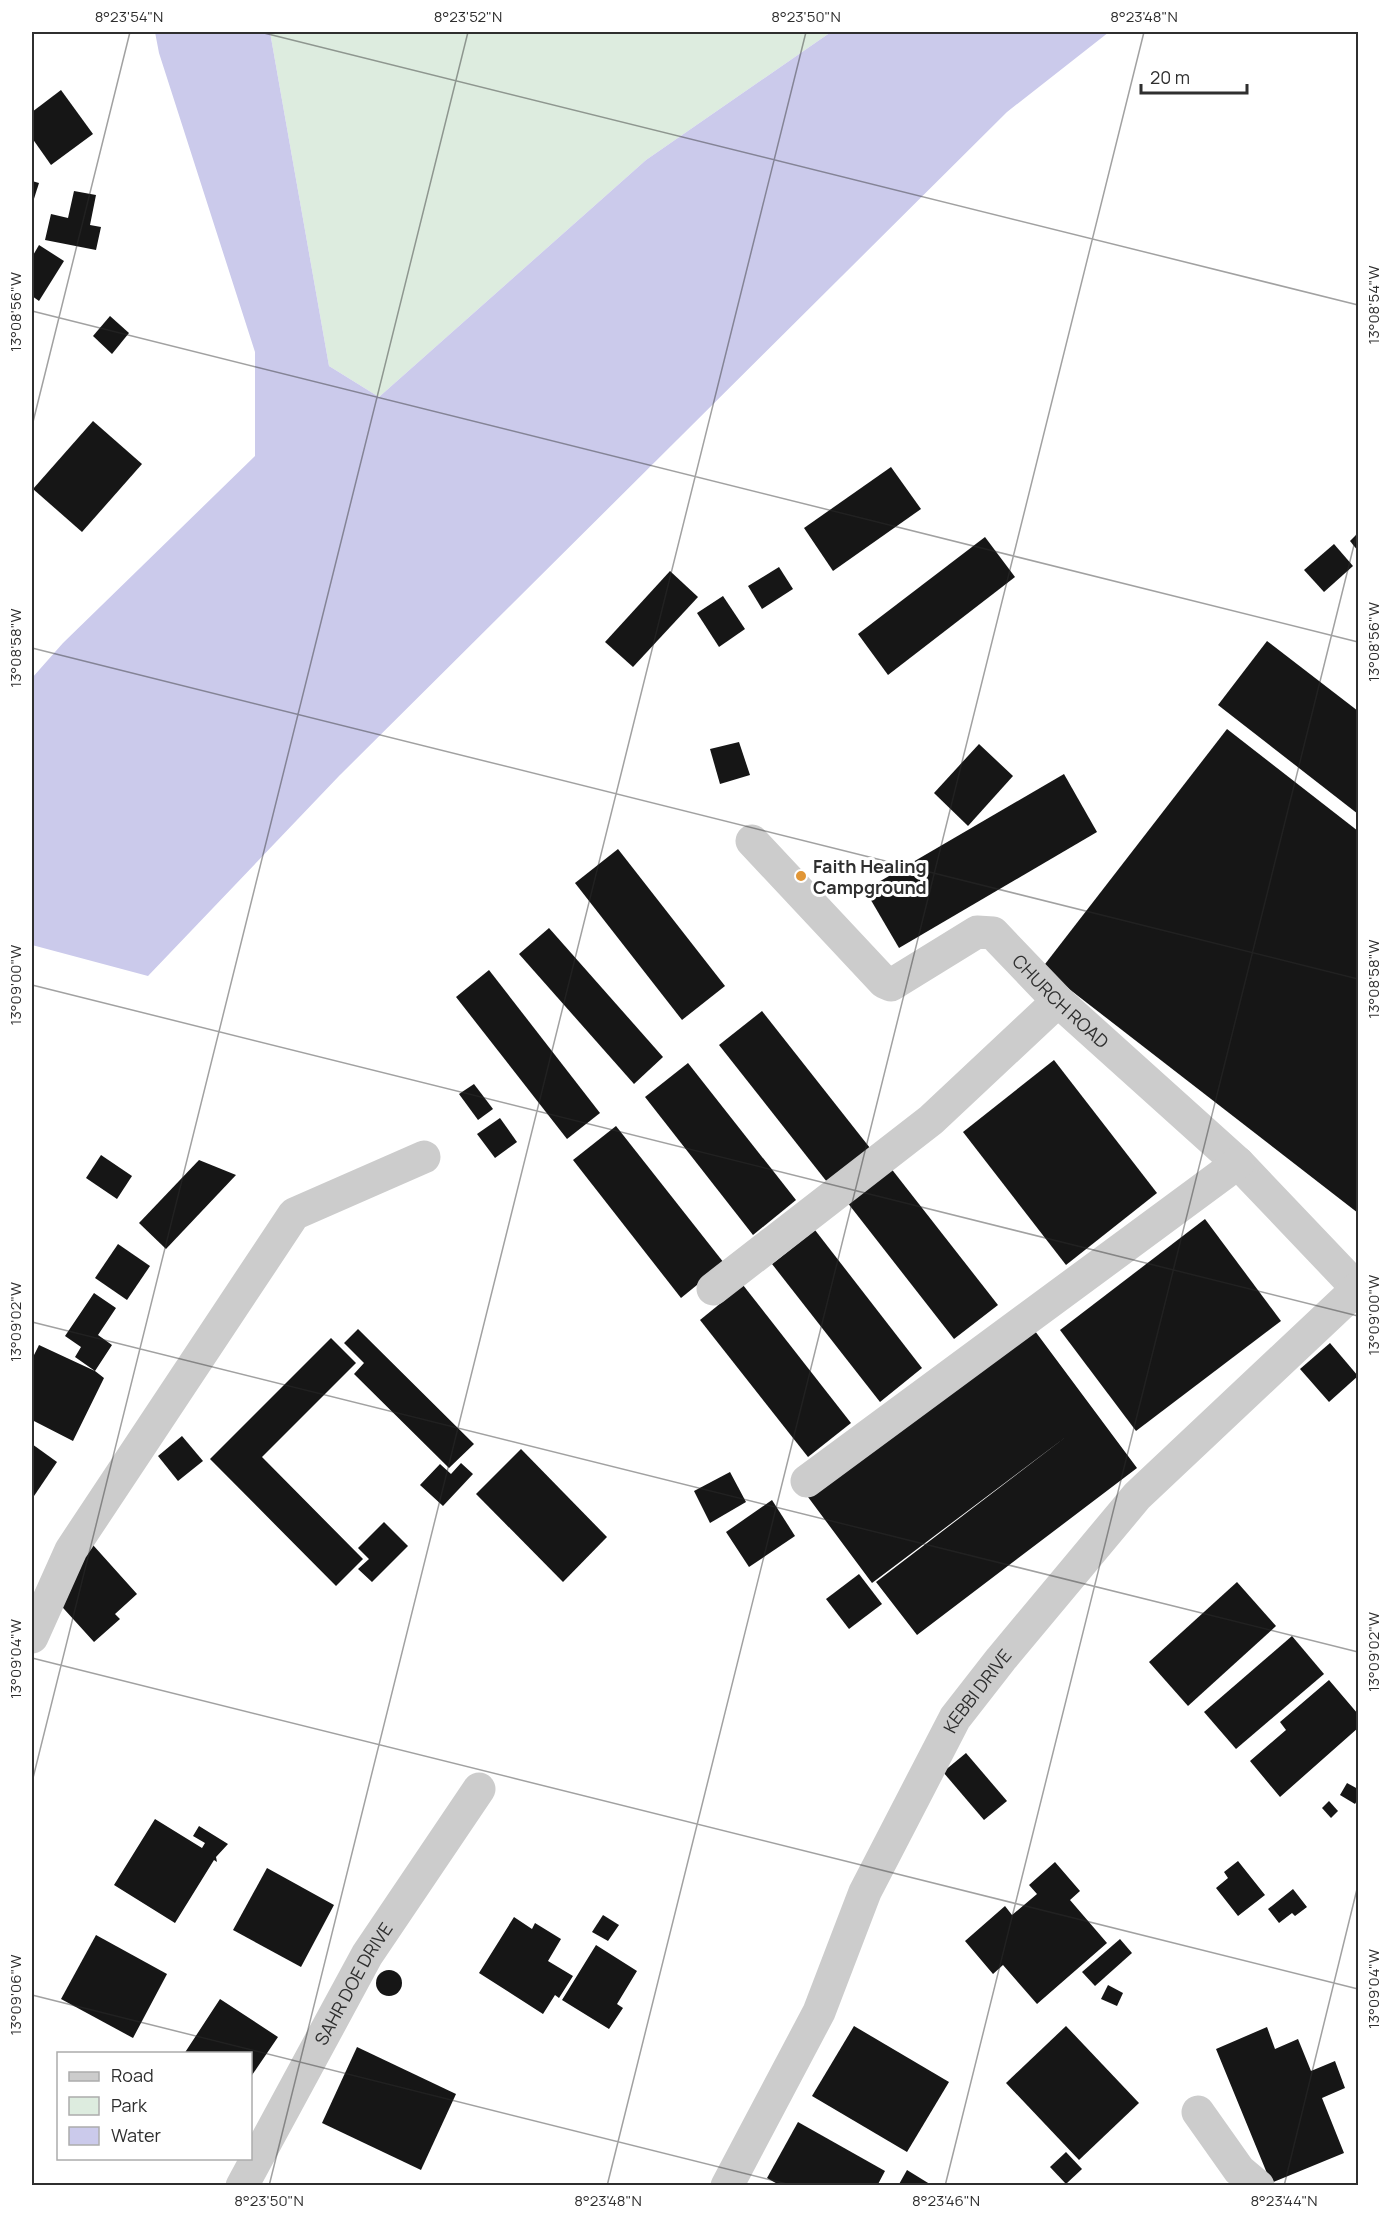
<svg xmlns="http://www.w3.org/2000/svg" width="1390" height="2217" font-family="Manrope,sans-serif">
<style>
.green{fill:#ddecdf}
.water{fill:#cbcaeb}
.building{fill:#161616}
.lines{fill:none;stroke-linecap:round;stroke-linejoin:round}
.minor{stroke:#ccc;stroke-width:33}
.ticks{fill:none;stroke:#2f2f2f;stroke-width:1.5;stroke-opacity:0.45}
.poi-dot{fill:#e19636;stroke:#fff;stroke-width:2}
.labels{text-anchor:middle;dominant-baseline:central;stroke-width:6;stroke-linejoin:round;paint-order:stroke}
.poi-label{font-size:18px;font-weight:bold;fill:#2f2f2f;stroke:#fff;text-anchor:start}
.street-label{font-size:18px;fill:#2f2f2f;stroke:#fff}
.neatline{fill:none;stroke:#2f2f2f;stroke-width:2}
.ticks-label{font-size:15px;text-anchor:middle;fill:#2f2f2f}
</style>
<rect width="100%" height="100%" fill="#fff"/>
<!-- green -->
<polygon class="green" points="270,32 831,32 646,160 379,397 329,366"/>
<!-- water -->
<polygon class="water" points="155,32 270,32 329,366 379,397 646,160 831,32 1109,32 1007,112 339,776 148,976 32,945 32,678 63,643 255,456 255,352 159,53"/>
<!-- building -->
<g class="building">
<polygon points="61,90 93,134 51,165 32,138 32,112"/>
<polygon points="32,181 39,183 32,205"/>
<polygon points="74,191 96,195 90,225 101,227 96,250 45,240 51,214 68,218"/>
<polygon points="39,245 64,261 39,301 32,296 32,257"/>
<polygon points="110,316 129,333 112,354 93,336"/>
<polygon points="93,421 142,464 82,532 33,489"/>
<polygon points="891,467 921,509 833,571 804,528"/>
<polygon points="1358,533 1358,551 1350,541"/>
<polygon points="985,537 1015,577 888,675 858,634"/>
<polygon points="1334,544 1353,566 1324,592 1304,570"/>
<polygon points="779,567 793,589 762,609 748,586"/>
<polygon points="670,571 698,597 633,667 605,642"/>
<polygon points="723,596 745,629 719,647 697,613"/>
<polygon points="1267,641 1358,711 1358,814 1218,705"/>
<polygon points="1227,729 1358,831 1358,1213 1042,968"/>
<polygon points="739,742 750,775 720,784 710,749"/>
<polygon points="979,744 1013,776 968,826 934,793"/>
<polygon points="1064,774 1097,832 899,948 865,890"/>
<polygon points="618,849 725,986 682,1020 575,883"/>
<polygon points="549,928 663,1057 634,1084 519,954"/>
<polygon points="489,970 600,1113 567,1139 456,997"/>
<polygon points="762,1011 870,1148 827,1182 719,1045"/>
<polygon points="1054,1060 1157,1193 1066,1265 963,1132"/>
<polygon points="688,1063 796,1200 753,1235 645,1097"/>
<polygon points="474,1084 493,1109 478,1120 459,1094"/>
<polygon points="500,1118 517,1142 495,1158 477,1134"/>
<polygon points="616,1126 724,1263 681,1298 573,1160"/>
<polygon points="101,1155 132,1176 117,1199 86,1178"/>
<polygon points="199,1160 236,1175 166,1249 139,1223"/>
<polygon points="890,1167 998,1305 954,1339 847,1202"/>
<polygon points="1205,1219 1281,1321 1136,1431 1060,1330"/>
<polygon points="815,1230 922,1368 880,1402 772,1264"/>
<polygon points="118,1244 150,1266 127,1300 95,1278"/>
<polygon points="743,1285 851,1423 808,1457 700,1320"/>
<polygon points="94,1293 116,1308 98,1335 112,1345 95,1371 104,1378 73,1441 32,1420 32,1359 39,1345 95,1371 75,1357 81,1347 65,1336"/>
<polygon points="1032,1327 1137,1468 917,1635 876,1582 1067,1436 872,1583 808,1497"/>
<polygon points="358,1329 474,1444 449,1468 354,1374 364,1363 344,1343"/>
<polygon points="331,1338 356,1363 262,1457 363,1559 336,1586 210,1459"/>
<polygon points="1330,1343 1358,1376 1329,1402 1300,1369"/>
<polygon points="182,1436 203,1461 178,1481 158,1456"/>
<polygon points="32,1444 57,1462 32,1499"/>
<polygon points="521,1449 607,1537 563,1582 476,1494"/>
<polygon points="461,1463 473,1474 443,1506 420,1485 440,1464 451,1474"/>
<polygon points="730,1472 746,1502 710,1523 694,1491"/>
<polygon points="772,1500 795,1536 749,1567 726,1532"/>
<polygon points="384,1522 408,1546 372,1582 358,1569 369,1559 358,1548"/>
<polygon points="93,1545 137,1594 115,1614 120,1619 94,1642 45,1588"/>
<polygon points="859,1574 882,1604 849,1629 826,1599"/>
<polygon points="1237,1582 1276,1626 1188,1706 1149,1662"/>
<polygon points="1292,1636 1324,1674 1236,1749 1204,1712"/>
<polygon points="1329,1680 1358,1714 1358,1728 1280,1797 1250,1761 1286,1730 1280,1722"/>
<polygon points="966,1753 1007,1801 984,1820 943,1772"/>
<polygon points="1347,1783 1358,1789 1358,1799 1355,1804 1340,1795"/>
<polygon points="1329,1801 1338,1811 1331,1818 1322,1808"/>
<polygon points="155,1819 202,1848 205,1843 193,1836 199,1826 228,1844 216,1857 217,1862 214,1860 175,1923 114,1885"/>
<polygon points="1238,1861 1265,1895 1238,1916 1216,1888 1228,1878 1224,1872"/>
<polygon points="1055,1862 1080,1891 1070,1900 1107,1943 1037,2004 1003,1965 993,1974 965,1941 1005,1906 1012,1915 1037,1894 1029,1885"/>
<polygon points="267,1868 334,1905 301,1967 233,1930"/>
<polygon points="1293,1889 1307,1907 1295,1916 1292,1913 1279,1923 1268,1909"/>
<polygon points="603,1915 619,1925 608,1941 592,1932"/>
<polygon points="514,1917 532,1929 535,1923 561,1939 548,1961 573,1976 559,1998 555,1995 543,2014 479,1973"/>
<polygon points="96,1935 167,1974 133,2038 61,1999"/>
<polygon points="1120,1939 1132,1953 1095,1986 1082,1972"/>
<polygon points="596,1945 637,1971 617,2004 623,2008 609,2029 562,2000"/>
<circle cx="389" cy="1983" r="13"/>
<polygon points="1108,1985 1123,1993 1117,2006 1101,1999"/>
<polygon points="220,1999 278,2037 250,2078 250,2054 184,2054"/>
<polygon points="854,2026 949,2082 907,2152 812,2096"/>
<polygon points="1066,2026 1139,2103 1079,2160 1006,2083"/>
<polygon points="1267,2027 1275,2049 1298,2039 1311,2071 1335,2061 1345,2088 1322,2098 1344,2153 1271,2183 1216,2049"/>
<polygon points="357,2047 456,2094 421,2170 322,2123"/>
<polygon points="798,2122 885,2171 877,2186 781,2186 767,2178"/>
<polygon points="1066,2152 1082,2169 1066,2184 1050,2167"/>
<polygon points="907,2170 933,2186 898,2186"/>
</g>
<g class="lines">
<!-- minor -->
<g class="minor">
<path id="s1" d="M752,841L884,982L891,985L977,932L993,933L1058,1001L1238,1163L1358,1289"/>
<polyline points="713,1289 931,1120 1058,1001"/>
<polyline points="807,1481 1238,1163"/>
<polyline points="32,1637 71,1550 294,1214 424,1157"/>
<polyline points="1198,2112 1239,2170 1258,2186"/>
<path id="s2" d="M242,2186L367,1955L479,1789"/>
<path id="s3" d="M727,2186L819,2012L865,1892L955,1718L1001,1659L1137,1496L1358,1288"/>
</g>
</g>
<!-- ticks -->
<path class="ticks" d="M260,32L1358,305M32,311L1358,642M32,426L130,32M32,648L1358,979M32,985L1358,1316M32,1322L1358,1652M32,1658L1358,1989M32,1782L468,32M32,1995L795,2186M269,2186L806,32M607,2186L1144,32M945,2186L1358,529M1284,2186L1358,1885"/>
<!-- markers -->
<circle class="poi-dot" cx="801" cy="876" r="6"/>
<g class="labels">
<!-- poi labels -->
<g class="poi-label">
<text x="813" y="866">Faith Healing<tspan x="813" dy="21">Campground</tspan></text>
</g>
<!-- street labels -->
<g class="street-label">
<text stroke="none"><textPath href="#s1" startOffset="414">CHURCH ROAD</textPath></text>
<text stroke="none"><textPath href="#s3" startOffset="556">KEBBI DRIVE</textPath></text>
<text stroke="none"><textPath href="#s2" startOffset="231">SAHR DOE DRIVE</textPath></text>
</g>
</g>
<!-- border -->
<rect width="1390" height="2217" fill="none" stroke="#ffffff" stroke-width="66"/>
<!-- legend -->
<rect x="57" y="2052" width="195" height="108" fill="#ffffff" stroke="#acacac" stroke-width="1.5"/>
<rect x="69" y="2072" width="30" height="9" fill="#cccccc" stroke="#acacac" stroke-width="1.5"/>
<text x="111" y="2082" font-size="18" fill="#2f2f2f">Road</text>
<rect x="69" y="2097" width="30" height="18" fill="#ddecdf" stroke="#acacac" stroke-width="1.5"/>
<text x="111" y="2112" font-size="18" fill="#2f2f2f">Park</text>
<rect x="69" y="2127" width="30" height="18" fill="#cbcaeb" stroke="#acacac" stroke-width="1.5"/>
<text x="111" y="2142" font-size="18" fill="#2f2f2f">Water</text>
<!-- scale -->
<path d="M1141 84v9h106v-9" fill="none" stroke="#2f2f2f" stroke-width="3"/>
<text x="1150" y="84" font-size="18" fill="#2f2f2f" stroke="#ffffff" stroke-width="4.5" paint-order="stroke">20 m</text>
<rect x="33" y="33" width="1324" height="2151" class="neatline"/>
<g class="ticks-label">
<text x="129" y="22">8°23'54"N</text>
<text x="468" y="22">8°23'52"N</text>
<text x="806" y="22">8°23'50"N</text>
<text x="1144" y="22">8°23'48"N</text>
<text transform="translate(1374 305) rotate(-90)" y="5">13°08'54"W</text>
<text transform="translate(16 312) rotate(-90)" y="5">13°08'56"W</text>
<text transform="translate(1374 642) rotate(-90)" y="5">13°08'56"W</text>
<text transform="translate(16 648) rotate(-90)" y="5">13°08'58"W</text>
<text transform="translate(1374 979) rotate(-90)" y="5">13°08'58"W</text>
<text transform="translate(16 985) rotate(-90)" y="5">13°09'00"W</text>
<text transform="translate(1374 1315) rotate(-90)" y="5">13°09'00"W</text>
<text transform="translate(16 1322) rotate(-90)" y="5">13°09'02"W</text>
<text transform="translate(1374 1652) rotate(-90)" y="5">13°09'02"W</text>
<text transform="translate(16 1659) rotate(-90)" y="5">13°09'04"W</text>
<text transform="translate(1374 1989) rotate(-90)" y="5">13°09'04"W</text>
<text transform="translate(16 1995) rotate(-90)" y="5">13°09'06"W</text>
<text x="269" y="2206">8°23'50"N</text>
<text x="608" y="2206">8°23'48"N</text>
<text x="946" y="2206">8°23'46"N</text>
<text x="1284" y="2206">8°23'44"N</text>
</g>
</svg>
